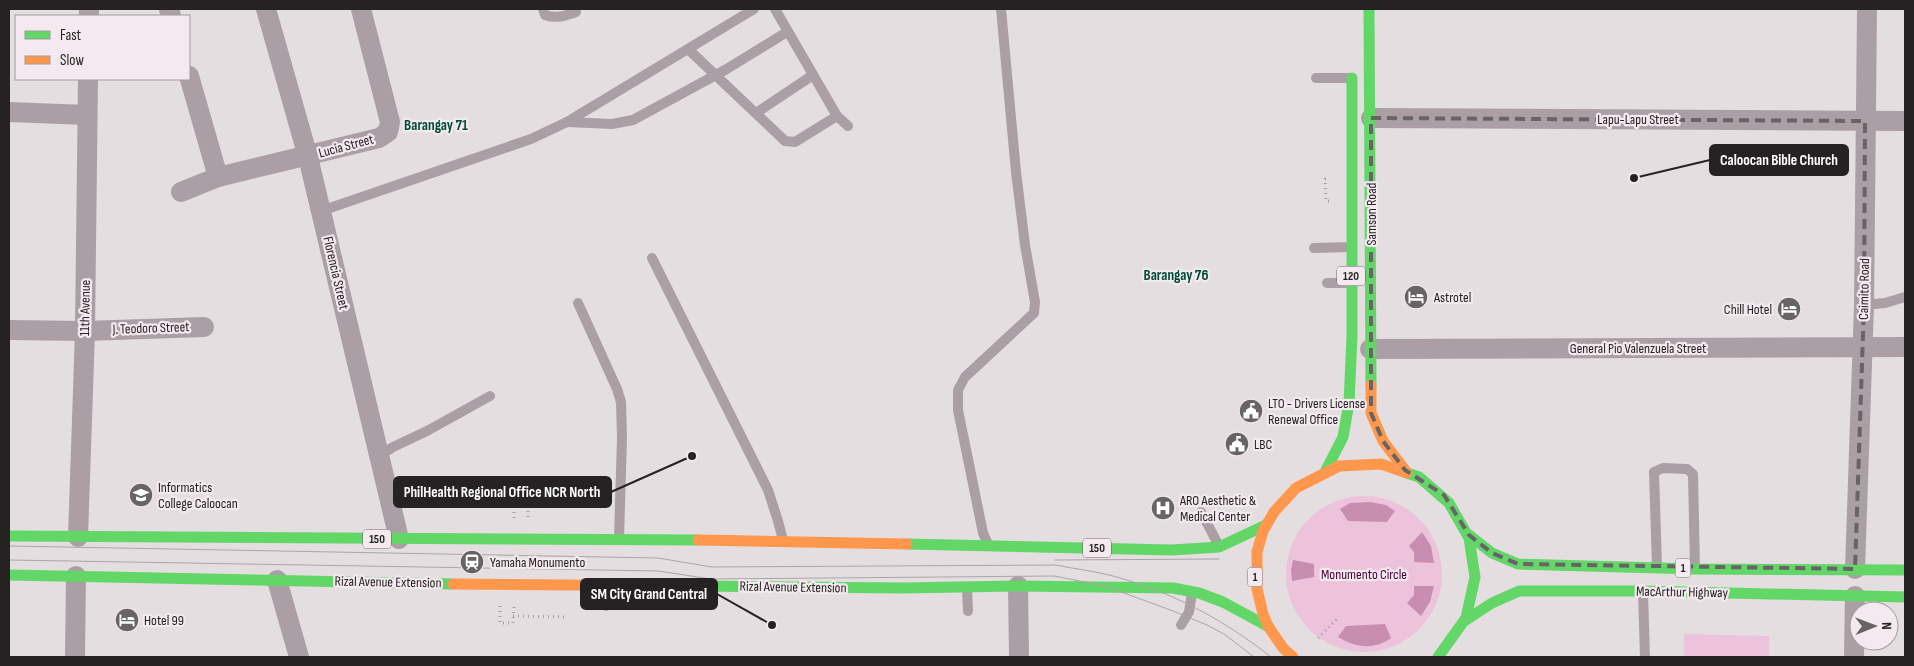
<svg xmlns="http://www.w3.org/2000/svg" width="1914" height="666" font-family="'Sofia Sans Condensed',sans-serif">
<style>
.green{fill:#edc3db}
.water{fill:#c78eb0}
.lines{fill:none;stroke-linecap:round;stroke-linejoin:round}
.path{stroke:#a89fa4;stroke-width:3;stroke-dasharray:1 4;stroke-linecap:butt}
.lane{stroke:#aa9fa5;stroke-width:10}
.street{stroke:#aa9fa5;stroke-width:20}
.fast{stroke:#63d668;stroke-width:11}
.slow{stroke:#ff974d;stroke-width:11}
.tram{stroke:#aca4a8;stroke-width:1}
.marked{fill:none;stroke:#686466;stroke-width:4;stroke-dasharray:10 6;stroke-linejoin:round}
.labels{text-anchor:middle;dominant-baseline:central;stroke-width:4.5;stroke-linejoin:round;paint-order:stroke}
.shield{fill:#f3e9ee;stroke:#645e61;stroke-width:1}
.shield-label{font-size:12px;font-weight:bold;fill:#262224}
.street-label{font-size:14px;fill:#262224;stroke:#f3e9ee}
.poi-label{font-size:14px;fill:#262224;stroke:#f3e9ee;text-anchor:start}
.park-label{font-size:14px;fill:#4c0136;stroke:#f3e9ee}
.neighbourhood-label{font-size:15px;font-weight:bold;fill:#004d35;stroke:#f3e9ee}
.leader{fill:none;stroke:#262224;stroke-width:2}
.callout-dot{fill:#262224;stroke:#f3e9ee;stroke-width:2}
.callout{fill:#262224;stroke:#262224;stroke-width:2}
.callout-label{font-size:15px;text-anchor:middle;font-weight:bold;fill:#fff}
</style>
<rect width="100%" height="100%" fill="#e4dee1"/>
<!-- green -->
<g class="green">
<circle cx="1364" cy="574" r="78"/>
<polygon points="1684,634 1769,636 1769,657 1684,657"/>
</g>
<!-- water -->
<g class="water">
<polygon points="1370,502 1386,505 1395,511 1387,522 1348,521 1340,509 1350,503"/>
<polygon points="1422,532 1431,546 1434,563 1414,562 1414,552 1409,546"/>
<polygon points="1293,560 1314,564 1314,577 1292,581 1291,570"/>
<polygon points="1414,586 1434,586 1430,602 1421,616 1407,603 1414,595"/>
<path d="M1385,624L1391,638C1374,650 1356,648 1338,637L1346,626Z"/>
</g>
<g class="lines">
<!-- path -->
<g class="path">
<polyline points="1329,201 1326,201 1325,179 1329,179"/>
<polyline points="514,518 514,494 528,494 528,517"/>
<polyline points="500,606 500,623 513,623 514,606"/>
<polyline points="513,616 566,617"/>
<polyline points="1318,638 1338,618"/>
</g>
<!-- lane -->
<g class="lane">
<path d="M543,9L545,15C556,19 565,16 576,12"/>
<polyline points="775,9 837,116 848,126"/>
<polyline points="688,49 785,141 795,142 837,116"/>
<polyline points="1316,78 1351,78"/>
<polyline points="756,113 813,75"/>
<polyline points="567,122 612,124 633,120 725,70 787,32"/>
<polyline points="321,211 531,139 567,122 754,9"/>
<polyline points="1314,248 1350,247"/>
<polyline points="652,258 768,490 778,521 783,540"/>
<polyline points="1327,283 1350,283"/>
<polyline points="578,303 617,389 621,402 622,438 619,538"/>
<polyline points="1864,305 1885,303 1905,297"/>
<polyline points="379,456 393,447 427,431 490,396"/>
<polyline points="1201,512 1219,546"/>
<polyline points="987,542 983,533 958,410 958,390 965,377 1034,313 1035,302 1025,245 1016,172 1001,9"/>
<polyline points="1657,567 1654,472 1663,468 1687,469 1693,474 1695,568"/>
<polyline points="606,587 606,606"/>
<polyline points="967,588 968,611"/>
<polyline points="1643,592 1645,657"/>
<polyline points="1181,625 1189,612 1192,593"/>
</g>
<!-- street -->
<g class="street">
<polyline points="169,9 171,16"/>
<polyline points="266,9 308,157 399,539"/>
<polyline points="89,16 89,9"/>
<polyline points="189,76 218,177"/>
<polyline points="9,112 87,115"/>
<polyline points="1371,118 1905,121"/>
<polyline points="181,192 218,177 379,138 388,132 390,122 361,9"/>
<polyline points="9,330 85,331 204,327"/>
<polyline points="1370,349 1905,347"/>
<polyline points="78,537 85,331 88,79"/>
<polyline points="1855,569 1864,305 1867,9"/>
<polyline points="277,580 299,657"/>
<polyline points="1018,586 1019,657"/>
<polyline points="75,657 76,576"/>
<polyline points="1854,657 1855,596"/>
</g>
<!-- fast -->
<g class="fast">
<polyline points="1369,9 1371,385"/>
<polyline points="1326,470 1343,437 1349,403 1352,336 1352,78"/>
<polyline points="1407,473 1419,477 1449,503 1469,538 1475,577 1466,618 1438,657"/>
<polyline points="1469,535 1492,553 1518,564 1695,569 1905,570"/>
<polyline points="9,536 698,540"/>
<polyline points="907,544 1172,550 1219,547 1266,525"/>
<polyline points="9,575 453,584"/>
<polyline points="695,586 903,588 1018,586 1173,588 1199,593 1223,602 1269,627"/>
<polyline points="1466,620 1492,603 1519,591 1643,591 1905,597"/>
</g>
<!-- slow -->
<g class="slow">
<polyline points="1371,385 1371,413 1383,441 1405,470"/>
<polyline points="698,540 907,544"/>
<polyline points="453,584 695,586"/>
<polyline points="1293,657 1283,648 1268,626 1263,614 1257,589 1257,552 1263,531 1274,512 1296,488 1339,466 1381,464 1407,473"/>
</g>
<!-- tram -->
<g class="tram">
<path d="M9,546L658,558L712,567L1056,565C1075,569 1094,571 1113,576C1172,592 1223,619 1271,657"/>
<polyline points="9,560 658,571 711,579 1054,576 1105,586 1173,611 1207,625 1224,634 1254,657"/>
<polyline points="1055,560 1219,559"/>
</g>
</g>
<!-- marked area -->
<path class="marked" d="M1371,118L1865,121L1864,305L1855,569L1518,564L1492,553L1469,535L1444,495L1405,470L1383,441L1371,413Z"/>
<!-- icons -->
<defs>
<g id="hotel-disc" transform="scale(1.25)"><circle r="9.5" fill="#686466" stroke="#f3e9ee"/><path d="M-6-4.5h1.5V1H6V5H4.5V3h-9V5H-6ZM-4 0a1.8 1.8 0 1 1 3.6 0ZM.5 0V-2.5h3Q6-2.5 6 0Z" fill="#fff"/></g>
<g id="civic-disc" transform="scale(1.25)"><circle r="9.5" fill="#686466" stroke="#f3e9ee"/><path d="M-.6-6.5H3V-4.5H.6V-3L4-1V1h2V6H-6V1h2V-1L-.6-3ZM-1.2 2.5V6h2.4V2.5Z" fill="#fff"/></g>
<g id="university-disc" transform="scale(1.25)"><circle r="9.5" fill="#686466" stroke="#f3e9ee"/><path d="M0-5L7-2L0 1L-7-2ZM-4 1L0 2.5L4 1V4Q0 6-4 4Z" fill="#fff"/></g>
<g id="hospital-disc" transform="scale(1.25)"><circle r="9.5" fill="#686466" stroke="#f3e9ee"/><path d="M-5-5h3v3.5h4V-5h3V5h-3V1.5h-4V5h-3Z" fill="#fff"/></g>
<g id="station-disc" transform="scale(1.25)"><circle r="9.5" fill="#686466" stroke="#f3e9ee"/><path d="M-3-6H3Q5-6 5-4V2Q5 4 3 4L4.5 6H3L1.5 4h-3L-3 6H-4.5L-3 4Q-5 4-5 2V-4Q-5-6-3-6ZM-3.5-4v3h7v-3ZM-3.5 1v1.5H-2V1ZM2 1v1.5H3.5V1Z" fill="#fff"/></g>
</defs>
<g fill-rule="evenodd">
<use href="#hotel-disc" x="1416" y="297"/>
<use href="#hotel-disc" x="1789" y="309"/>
<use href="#civic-disc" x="1251" y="411"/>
<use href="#civic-disc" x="1237" y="444"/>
<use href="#university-disc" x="141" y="495"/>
<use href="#hospital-disc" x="1163" y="508"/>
<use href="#station-disc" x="472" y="562"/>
<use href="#hotel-disc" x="127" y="620"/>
</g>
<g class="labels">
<!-- shield labels -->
<g class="shield">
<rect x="1337" y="266.5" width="28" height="19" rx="4"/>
<rect x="363" y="529.5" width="28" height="19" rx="4"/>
<rect x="1083" y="538.5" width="28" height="19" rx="4"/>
<rect x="1675.5" y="558.5" width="15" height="19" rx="4"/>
<rect x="1247.5" y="567.5" width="15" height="19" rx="4"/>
</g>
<g class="shield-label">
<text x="1351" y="276">120</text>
<text x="377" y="539">150</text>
<text x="1097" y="548">150</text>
<text x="1683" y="568">1</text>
<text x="1255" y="577">1</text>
</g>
<!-- street labels -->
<g class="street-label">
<text x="1638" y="119">Lapu-Lapu Street</text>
<text transform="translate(346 146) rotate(-15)">Lucia Street</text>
<text transform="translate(1371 214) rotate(-90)">Samson Road</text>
<text transform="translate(336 273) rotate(77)">Florencia Street</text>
<text transform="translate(1864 289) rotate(-89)">Caimito Road</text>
<text transform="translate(85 308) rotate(-89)">11th Avenue</text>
<text transform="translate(151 328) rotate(-2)">J. Teodoro Street</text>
<text x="1638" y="348">General Pio Valenzuela Street</text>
<text transform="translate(388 582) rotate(1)">Rizal Avenue Extension</text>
<text transform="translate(793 587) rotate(1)">Rizal Avenue Extension</text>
<text transform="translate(1682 592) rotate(1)">MacArthur Highway</text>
</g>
<!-- poi labels -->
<g class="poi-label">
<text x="1434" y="297">Astrotel</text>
<text x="1772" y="309" text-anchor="end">Chill Hotel</text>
<text x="1268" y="403">LTO - Drivers License<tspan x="1268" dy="16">Renewal Office</tspan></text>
<text x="1254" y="444">LBC</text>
<text x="158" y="487">Informatics<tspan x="158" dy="16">College Caloocan</tspan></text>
<text x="1180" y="500">ARO Aesthetic &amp;<tspan x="1180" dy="16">Medical Center</tspan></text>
<text x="490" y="562">Yamaha Monumento</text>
<text x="144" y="620">Hotel 99</text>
</g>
<!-- park labels -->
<g class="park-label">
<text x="1364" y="574">Monumento Circle</text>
</g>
<!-- neighbourhood labels -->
<g class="neighbourhood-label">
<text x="436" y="125">Barangay 71</text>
<text x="1176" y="275">Barangay 76</text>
</g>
</g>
<!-- callouts -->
<path class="leader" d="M1634 178L1710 160M692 456L611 492M772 625L717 594"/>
<g class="callout-dot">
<circle cx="1634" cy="178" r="5"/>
<circle cx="692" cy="456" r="5"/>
<circle cx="772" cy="625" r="5"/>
</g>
<g class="callout">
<rect x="1710" y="145" width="138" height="30" rx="5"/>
<rect x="394" y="477" width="217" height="30" rx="5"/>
<rect x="581" y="579" width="136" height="30" rx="5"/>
</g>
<g class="callout-label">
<text x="1779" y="165">Caloocan Bible Church</text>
<text x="502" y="497">PhilHealth Regional Office NCR North</text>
<text x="649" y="599">SM City Grand Central</text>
</g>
<!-- border -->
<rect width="1914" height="666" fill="none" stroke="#262224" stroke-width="20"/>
<!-- legend -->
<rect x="15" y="15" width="175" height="65" fill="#f3e9ee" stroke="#a1999d"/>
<rect x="25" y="31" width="25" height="8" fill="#63d668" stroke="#a1999d"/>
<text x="60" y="40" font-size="15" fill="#262224">Fast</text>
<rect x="25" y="56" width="25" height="8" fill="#ff974d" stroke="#a1999d"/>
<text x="60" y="65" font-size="15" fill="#262224">Slow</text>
<!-- north arrow -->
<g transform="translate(1874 626) rotate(89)"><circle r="24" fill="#f3e9ee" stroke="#a1999d"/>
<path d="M0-4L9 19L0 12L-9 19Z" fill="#686466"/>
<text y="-8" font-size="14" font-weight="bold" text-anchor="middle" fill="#262224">N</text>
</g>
</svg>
